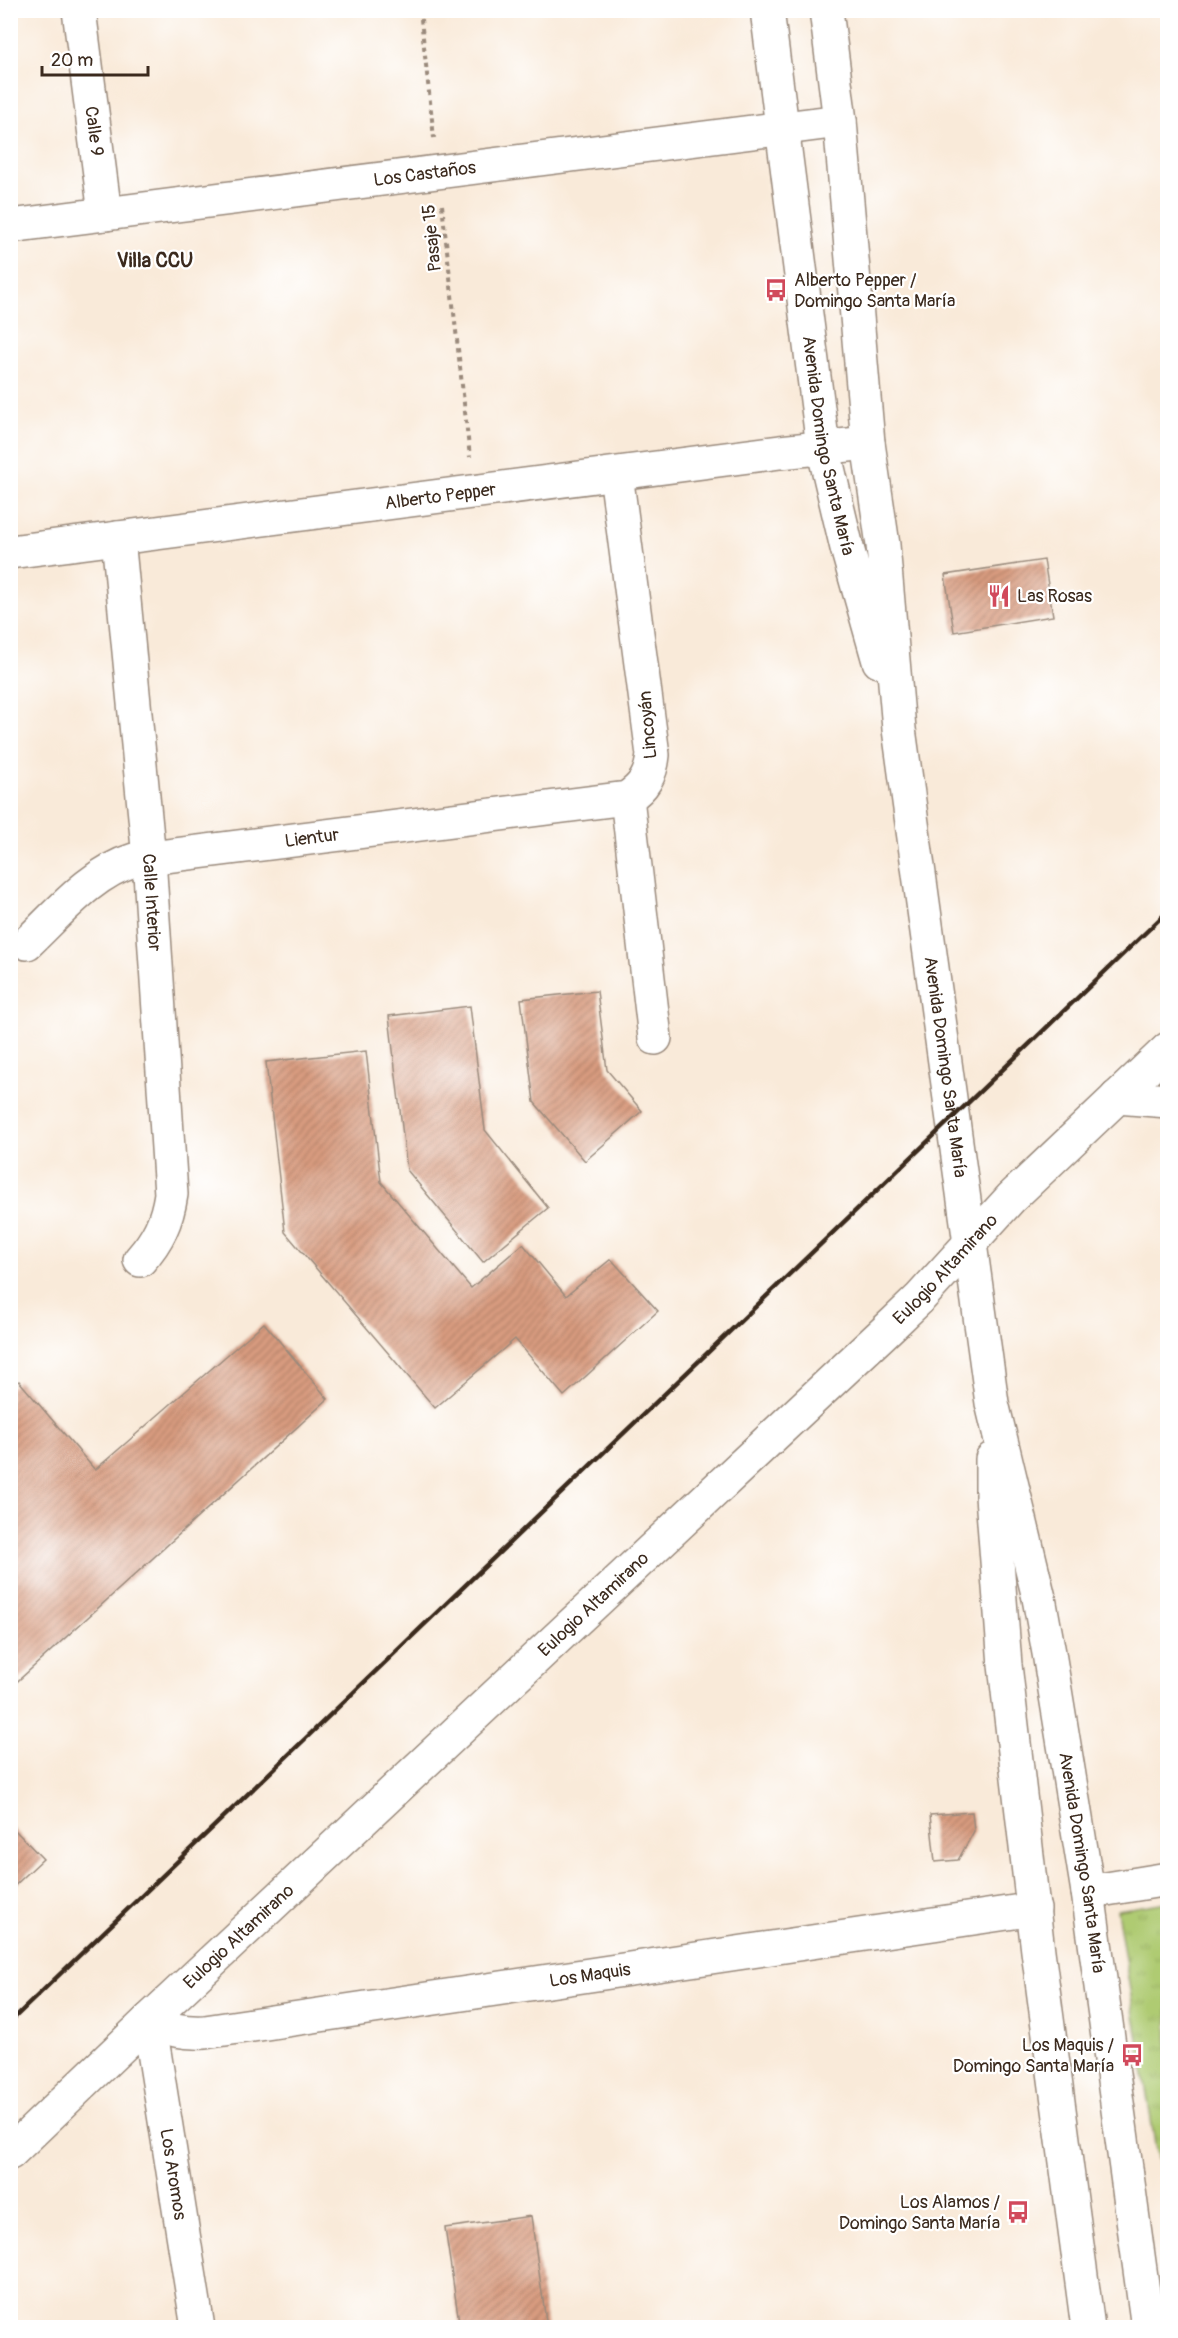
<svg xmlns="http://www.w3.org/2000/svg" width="1178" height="2338" font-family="Pangolin,sans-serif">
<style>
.park{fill:url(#park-tufts);stroke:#757a48;stroke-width:1.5}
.building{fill:url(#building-hatch)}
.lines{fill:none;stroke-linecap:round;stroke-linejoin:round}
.street-casing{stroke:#9a8a7c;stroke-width:36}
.secondary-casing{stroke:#9a8a7c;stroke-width:36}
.path{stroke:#9a8a7c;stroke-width:4;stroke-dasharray:4.5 4.5;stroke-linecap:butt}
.street{stroke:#fff;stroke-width:33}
.secondary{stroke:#fff;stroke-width:33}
.rail{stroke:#3b2a1e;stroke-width:4.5}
.labels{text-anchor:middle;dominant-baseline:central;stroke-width:4.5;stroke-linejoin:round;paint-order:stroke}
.street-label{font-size:18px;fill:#3b2a1e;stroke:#fff}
.poi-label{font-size:18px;fill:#3b2a1e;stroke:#fff;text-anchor:start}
.neighbourhood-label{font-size:20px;font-weight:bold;fill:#3b2a1e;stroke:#fff}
</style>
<defs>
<pattern id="park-tufts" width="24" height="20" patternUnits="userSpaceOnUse" patternTransform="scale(1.5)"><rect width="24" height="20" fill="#afcb72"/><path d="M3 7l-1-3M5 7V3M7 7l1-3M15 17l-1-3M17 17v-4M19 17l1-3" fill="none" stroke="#97ae62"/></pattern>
<pattern id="building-hatch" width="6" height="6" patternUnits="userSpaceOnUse" patternTransform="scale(1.5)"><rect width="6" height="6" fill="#d89b7f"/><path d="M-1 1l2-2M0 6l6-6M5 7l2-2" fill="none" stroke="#b07f67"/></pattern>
</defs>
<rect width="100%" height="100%" fill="#fff"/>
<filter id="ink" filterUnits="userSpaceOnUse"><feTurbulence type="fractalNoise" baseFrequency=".0167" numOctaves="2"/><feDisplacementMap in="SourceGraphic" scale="12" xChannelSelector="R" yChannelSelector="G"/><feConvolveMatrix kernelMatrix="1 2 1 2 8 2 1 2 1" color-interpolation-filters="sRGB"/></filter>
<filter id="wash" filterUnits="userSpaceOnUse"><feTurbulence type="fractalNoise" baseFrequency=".008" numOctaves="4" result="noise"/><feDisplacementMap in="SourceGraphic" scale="24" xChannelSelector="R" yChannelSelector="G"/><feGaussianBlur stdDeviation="1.35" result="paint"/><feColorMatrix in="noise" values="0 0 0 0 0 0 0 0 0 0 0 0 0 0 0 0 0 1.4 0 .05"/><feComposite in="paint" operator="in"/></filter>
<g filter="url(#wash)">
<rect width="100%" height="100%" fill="#f9ead9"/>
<!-- park -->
<polygon class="park" points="1167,1902 1168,1902 1167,2218 1117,1910"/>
<g id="blocks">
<!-- building -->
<g class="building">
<polygon points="1044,560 1053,616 954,632 945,575"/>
<polygon points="597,991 607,1070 642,1111 585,1161 534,1102 521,999"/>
<polygon points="470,1006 485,1130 548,1208 483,1262 407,1170 389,1016"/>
<polygon points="366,1051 381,1182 471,1288 523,1244 566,1296 611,1259 658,1311 564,1396 515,1339 435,1408 285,1232 266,1062"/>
<polygon points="264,1323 328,1399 10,1688 10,1388 19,1381 95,1470"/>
<polygon points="972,1812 974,1831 958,1860 935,1862 930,1815"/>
<polygon points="10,1825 43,1859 10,1890"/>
<polygon points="531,2216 547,2328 460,2328 445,2228"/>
</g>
</g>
</g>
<g filter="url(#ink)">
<use href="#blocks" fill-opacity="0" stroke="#9a8a7c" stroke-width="1.5"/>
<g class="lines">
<!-- street casing -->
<g class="street-casing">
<g id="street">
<path id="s1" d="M79,10L105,214"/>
<path id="s2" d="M10,226L840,121"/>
<path id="s3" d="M118,538L149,858L171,1194C167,1221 158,1240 140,1260"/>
<path id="s4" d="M10,552L780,452L868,443"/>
<polyline points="627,798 655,1038"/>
<path id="s5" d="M27,943C59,913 91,873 134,860L627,798C644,787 651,775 653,755L616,474"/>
<polyline points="1117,1097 1168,1101"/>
<polyline points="1088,1892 1168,1879"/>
<path id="s6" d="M149,2020C168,2030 184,2033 205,2032L1034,1909"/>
<path id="s7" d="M149,2020L198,2328"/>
<path id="s8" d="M10,2153L149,2020L895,1322L919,1299L1011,1198L1168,1049"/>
</g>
</g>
<!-- secondary casing -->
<g class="secondary-casing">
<g id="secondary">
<path id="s9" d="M767,10L823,447L847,548L879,661"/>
<path id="s10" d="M826,10L840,121L868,443L883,545L899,729L992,1403L1039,1598L1049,1653L1088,1892L1148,2328"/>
<polyline points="992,1459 992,1496 1005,1665 1038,1951 1088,2328"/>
</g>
</g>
<!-- path -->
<g class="path">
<polyline points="420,10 434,138"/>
<polyline points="442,205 470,457"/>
</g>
<!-- street -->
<use href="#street" class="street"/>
<!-- secondary -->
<use href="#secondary" class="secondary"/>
<!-- rail -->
<polyline class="rail" points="10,2022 1168,911"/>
</g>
</g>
<!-- icons -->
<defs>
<g id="bus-bare" transform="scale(1.8)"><path d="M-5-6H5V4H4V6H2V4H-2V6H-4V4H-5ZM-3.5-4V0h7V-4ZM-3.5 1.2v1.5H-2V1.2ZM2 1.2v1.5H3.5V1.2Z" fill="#d1495b" stroke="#fff" stroke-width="2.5" paint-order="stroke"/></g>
<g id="restaurant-bare" transform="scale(1.8)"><path d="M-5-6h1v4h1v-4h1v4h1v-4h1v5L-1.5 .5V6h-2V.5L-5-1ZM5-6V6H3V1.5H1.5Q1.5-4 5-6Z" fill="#d1495b" stroke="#fff" stroke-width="2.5" paint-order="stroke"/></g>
</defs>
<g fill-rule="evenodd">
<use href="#bus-bare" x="776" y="290"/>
<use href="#restaurant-bare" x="999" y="596"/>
<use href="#bus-bare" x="1132" y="2055"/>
<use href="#bus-bare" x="1018" y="2212"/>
</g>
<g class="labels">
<!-- street labels -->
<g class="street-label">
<text stroke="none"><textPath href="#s1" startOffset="122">Calle 9</textPath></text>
<text stroke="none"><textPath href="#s2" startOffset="418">Los Castaños</textPath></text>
<text transform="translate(432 238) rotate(-96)">Pasaje 15</text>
<text stroke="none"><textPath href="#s9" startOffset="440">Avenida Domingo Santa María</textPath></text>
<text stroke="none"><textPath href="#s4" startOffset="434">Alberto Pepper</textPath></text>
<text transform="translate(648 725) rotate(-95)">Lincoyán</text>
<text stroke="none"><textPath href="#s5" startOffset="316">Lientur</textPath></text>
<text stroke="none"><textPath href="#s3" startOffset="366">Calle Interior</textPath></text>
<text stroke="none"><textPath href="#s10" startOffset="1064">Avenida Domingo Santa María</textPath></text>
<text stroke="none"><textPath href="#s8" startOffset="1287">Eulogio Altamirano</textPath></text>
<text stroke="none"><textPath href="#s8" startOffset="801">Eulogio Altamirano</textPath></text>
<text stroke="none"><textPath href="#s10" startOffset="1872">Avenida Domingo Santa María</textPath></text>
<text stroke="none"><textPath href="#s8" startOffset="315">Eulogio Altamirano</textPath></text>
<text stroke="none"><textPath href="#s6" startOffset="447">Los Maquis</textPath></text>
<text stroke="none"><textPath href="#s7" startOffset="156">Los Aromos</textPath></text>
</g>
<!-- poi labels -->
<g class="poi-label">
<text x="794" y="280">Alberto Pepper /<tspan x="794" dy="21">Domingo Santa María</tspan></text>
<text x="1017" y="596">Las Rosas</text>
<text x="1114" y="2045" text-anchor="end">Los Maquis /<tspan x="1114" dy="21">Domingo Santa María</tspan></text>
<text x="1000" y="2202" text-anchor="end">Los Alamos /<tspan x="1000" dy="21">Domingo Santa María</tspan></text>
</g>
<!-- neighbourhood labels -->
<g class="neighbourhood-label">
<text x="155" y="260">Villa CCU</text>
</g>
</g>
<!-- margin -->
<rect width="1178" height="2338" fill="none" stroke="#fff" stroke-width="36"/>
<!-- scale -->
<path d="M42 66v9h106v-9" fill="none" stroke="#3b2a1e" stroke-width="3"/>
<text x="51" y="66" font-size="18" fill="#3b2a1e" stroke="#ffffff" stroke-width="4.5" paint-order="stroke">20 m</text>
</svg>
